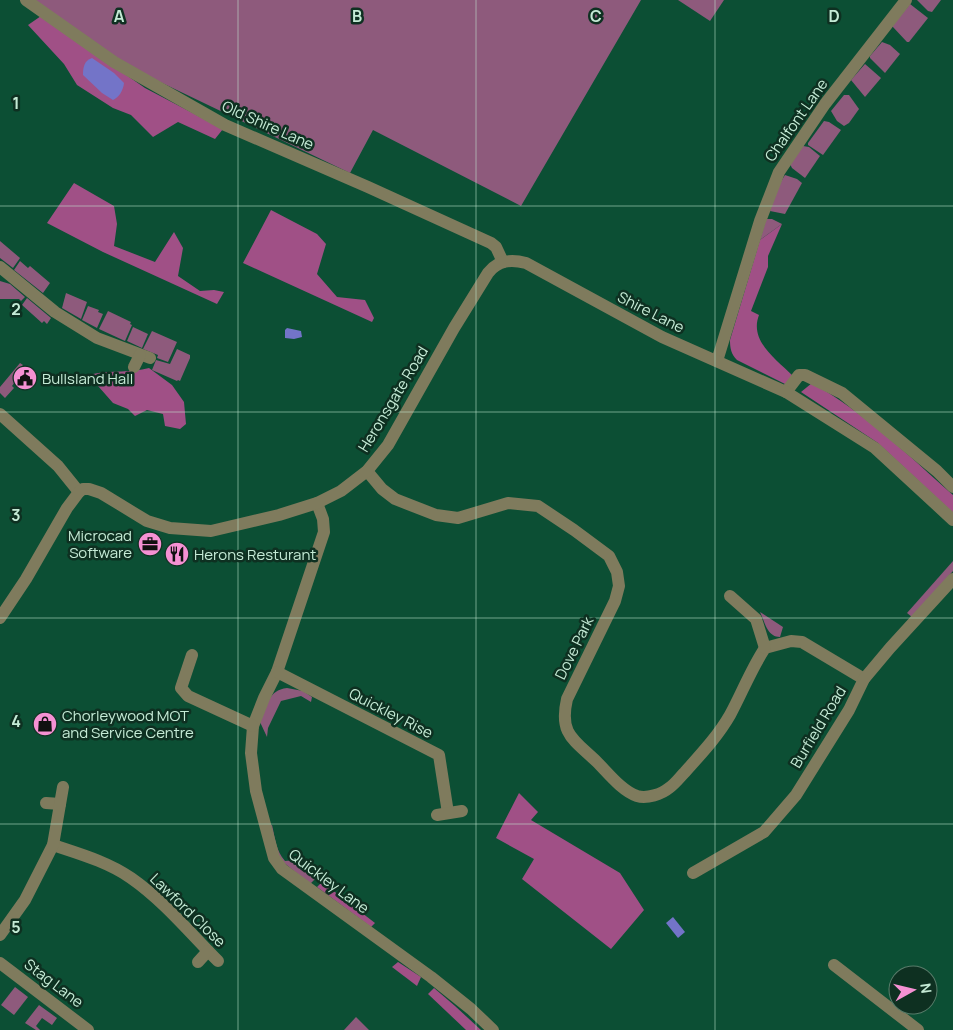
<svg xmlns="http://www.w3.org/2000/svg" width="953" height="1030" font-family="Manrope,sans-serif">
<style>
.green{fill:#8e5a7c}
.forest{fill:#a05086}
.water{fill:#7374c8}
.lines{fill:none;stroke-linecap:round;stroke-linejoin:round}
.minor{stroke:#7f7b5d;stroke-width:12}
.grid{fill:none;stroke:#c5ebd6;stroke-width:1;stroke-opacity:0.55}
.labels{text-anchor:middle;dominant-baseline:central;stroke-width:5;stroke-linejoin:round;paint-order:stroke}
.street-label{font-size:15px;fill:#c5ebd6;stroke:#0e3021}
.poi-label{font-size:15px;fill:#c5ebd6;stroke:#0e3021;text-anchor:start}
.grid-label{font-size:16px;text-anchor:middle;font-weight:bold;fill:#c5ebd6;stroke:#0e3021;stroke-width:5;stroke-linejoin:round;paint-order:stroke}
</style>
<rect width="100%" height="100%" fill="#0c4f34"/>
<!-- green -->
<g class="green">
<polygon points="34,0 641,0 521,206 373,130 350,173 133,69"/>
<polygon points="678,0 724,0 710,21"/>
<polygon points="917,0 941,0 932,12 928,11"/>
<polygon points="910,4 928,18 909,42 907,42 892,26"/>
<polygon points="882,42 890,45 900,54 885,73 870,58 870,56"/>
<polygon points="865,64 881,78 865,97 851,80"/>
<polygon points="844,95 849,95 859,109 849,123 844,126 837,121 831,111"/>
<polygon points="824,121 829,122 841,130 823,155 808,145 808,143"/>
<polygon points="803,146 809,147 820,156 805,178 792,168 790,164"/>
<polygon points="785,175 797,179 802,183 785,214 770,211 776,190"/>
<polygon points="766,219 772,219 782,224 760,240"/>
<polygon points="0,241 20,258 13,268 0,258"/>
<polygon points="20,261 28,268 30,266 50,283 43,293 14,270"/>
<polygon points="0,281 10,284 25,297 21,301 19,299 0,299"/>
<polygon points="66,293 87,302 81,319 62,308"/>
<polygon points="27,298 51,318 47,324 44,321 42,323 22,305"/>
<polygon points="88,306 99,310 98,312 103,314 97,328 82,320"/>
<polygon points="108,311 131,322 130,324 132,325 125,341 99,329"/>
<polygon points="133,327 148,334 142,348 127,341"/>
<polygon points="152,331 177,342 168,362 157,358 158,355 143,349"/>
<polygon points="177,349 190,355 190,358 180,381 178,380 177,381 152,370 156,360 170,364"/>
<polygon points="20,363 23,365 14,376 17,379 12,386 14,388 5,398 0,393 0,387"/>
<polygon points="953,561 953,571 912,617 907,613"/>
<path d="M760,612L783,627L780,637C767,637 765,622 760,612Z"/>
<path d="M287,688L303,691L312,697L311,702L301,696L281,701L268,728L267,737L260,722C267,706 268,690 287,688Z"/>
<path d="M272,825C275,838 276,851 285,861L296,860L316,878L310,884L278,858L269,826Z"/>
<polygon points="15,987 28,997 14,1015 1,1005"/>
<polygon points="39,1005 57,1018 52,1025 42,1018 36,1026 40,1030 36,1030 25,1023"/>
<polygon points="356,1017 369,1030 344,1030"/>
</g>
<!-- forest -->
<g class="forest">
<polygon points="41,16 145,88 223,129 215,139 178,122 153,137 131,115 113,108 77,85 64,64 28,25"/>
<polygon points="74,183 114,206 117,224 114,246 155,262 174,232 183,248 178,276 200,291 214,290 224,292 217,304 103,252 47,223"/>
<polygon points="271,210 317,234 326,244 317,274 337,297 365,300 374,318 372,322 243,263"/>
<path d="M782,224L768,256V267L751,311L759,315C749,341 776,359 793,376L787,385L737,360C731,354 730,348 730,340L760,240Z"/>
<path d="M149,368L172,385L184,402L186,424L180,429L165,426L163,414L147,410L135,416L128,409L113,403L91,378L93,374C112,370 131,373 149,368Z"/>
<path d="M812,383C865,413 908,455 953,495V513L878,443L801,392Z"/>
<polygon points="519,793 538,812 531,820 620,873 644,910 611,949 522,879 534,859 496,838"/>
<polygon points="322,882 375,923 371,927 317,887"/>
<polygon points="398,962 421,977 417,986 392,967"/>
<polygon points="434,988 455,1006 481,1030 466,1030 428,994"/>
</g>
<!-- water -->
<g class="water">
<path d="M92,58L114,73L124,83C123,91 119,97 113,100L102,93L83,75C83,67 84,61 92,58Z"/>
<polygon points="287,328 301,331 302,337 294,339 285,338 285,330"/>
<polygon points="673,917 685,932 678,938 666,923"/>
</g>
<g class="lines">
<!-- minor -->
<g class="minor">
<polyline points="26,0 114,62 225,125 368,187 491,243 496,247 503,262"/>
<polyline points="0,267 55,312 97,338 150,358"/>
<polyline points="717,361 760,221 779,172 825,104 906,0"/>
<polyline points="134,367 140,355"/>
<polyline points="786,392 799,375 805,375 842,393 937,471 953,487"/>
<polyline points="0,414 58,466 79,492"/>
<path d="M367,471L382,489L395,499L436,515L458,518L508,503L538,506L574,530L609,556L617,572L619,586L615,601L567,699C559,734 573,739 597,762C608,773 622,791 637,796C647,799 662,794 669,788C675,784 680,777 685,772C701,754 718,736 730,715C742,693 751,669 765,648L791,641L802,642L864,679"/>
<polyline points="317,503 323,519 324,532 277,672 264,698 253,726 251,753 256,791 274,858 282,869 431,977 471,1009 493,1030"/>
<polyline points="730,596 756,619 765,648"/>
<path d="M0,618L26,579L67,508L79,492L83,489H89L101,493L147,521L170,528L211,531L279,515L317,503L341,491L367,471L388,445L454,328L488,273C498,260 511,259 526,263L662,337L786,392L875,448L953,520"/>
<polyline points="192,655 181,688 188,696 253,726"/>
<polyline points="277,672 439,755 448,813"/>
<polyline points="46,803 60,804"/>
<polyline points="437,815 462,811"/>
<path d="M53,845C80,854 108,862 131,878C164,901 190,933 218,961"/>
<polyline points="693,873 764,832 796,795 849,710 864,679 890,648 953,579"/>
<polyline points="0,935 25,900 53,845 63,787"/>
<polyline points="198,962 208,951"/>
<polyline points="0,963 88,1030"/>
<polyline points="834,965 918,1030"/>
</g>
</g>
<!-- grid -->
<path class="grid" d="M238,0V1030M476,0V1030M715,0V1030M0,206H953M0,412H953M0,618H953M0,824H953"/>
<!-- icons -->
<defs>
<g id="civic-disc" transform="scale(1.25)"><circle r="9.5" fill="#f591d3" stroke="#0e3021"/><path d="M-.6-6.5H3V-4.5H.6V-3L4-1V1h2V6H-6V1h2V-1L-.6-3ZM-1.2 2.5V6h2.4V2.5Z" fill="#111"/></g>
<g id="office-disc" transform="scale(1.25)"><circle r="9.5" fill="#f591d3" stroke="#0e3021"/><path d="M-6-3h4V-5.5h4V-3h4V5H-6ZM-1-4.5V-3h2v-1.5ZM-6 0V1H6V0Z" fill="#111"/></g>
<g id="restaurant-disc" transform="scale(1.25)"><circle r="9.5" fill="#f591d3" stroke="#0e3021"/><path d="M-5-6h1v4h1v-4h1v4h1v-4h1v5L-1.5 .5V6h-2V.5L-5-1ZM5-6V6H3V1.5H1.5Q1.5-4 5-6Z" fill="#111"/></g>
<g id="shop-disc" transform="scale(1.25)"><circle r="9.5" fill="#f591d3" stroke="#0e3021"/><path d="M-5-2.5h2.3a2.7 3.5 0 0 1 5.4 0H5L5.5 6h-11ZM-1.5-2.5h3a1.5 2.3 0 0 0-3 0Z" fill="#111"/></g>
</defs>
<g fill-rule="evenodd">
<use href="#civic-disc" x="25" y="378"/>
<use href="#office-disc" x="150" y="544"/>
<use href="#restaurant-disc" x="177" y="554"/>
<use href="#shop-disc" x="45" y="724"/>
</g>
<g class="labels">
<!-- street labels -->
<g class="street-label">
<text transform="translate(796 120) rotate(-55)">Chalfont Lane</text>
<text transform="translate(268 125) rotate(24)">Old Shire Lane</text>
<text transform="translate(651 312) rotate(27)">Shire Lane</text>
<text transform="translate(393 399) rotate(-59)">Heronsgate Road</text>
<text transform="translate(574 648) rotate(-64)">Dove Park</text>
<text transform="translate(391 713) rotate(27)">Quickley Rise</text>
<text transform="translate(818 727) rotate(-59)">Burfield Road</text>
<text transform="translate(329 881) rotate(37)">Quickley Lane</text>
<text transform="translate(188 910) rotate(44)">Lawford Close</text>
<text transform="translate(54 983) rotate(37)">Stag Lane</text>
</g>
<!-- poi labels -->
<g class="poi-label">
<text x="42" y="378">Bullsland Hall</text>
<text x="132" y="535" text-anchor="end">Microcad<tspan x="132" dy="17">Software</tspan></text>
<text x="194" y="554">Herons Resturant</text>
<text x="62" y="715">Chorleywood MOT<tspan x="62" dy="17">and Service Centre</tspan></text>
</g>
</g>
<g class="grid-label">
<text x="119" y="22">A</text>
<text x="357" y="22">B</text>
<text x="596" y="22">C</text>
<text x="834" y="22">D</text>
<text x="16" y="109">1</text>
<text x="16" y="315">2</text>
<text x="16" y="521">3</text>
<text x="16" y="727">4</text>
<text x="16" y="933">5</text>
</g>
<!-- north arrow -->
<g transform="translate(913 990) rotate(82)"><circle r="24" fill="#0e3021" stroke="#577b69"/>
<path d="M0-4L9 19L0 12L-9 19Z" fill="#f591d3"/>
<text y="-8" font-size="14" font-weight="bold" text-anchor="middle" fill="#c5ebd6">N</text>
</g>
</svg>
